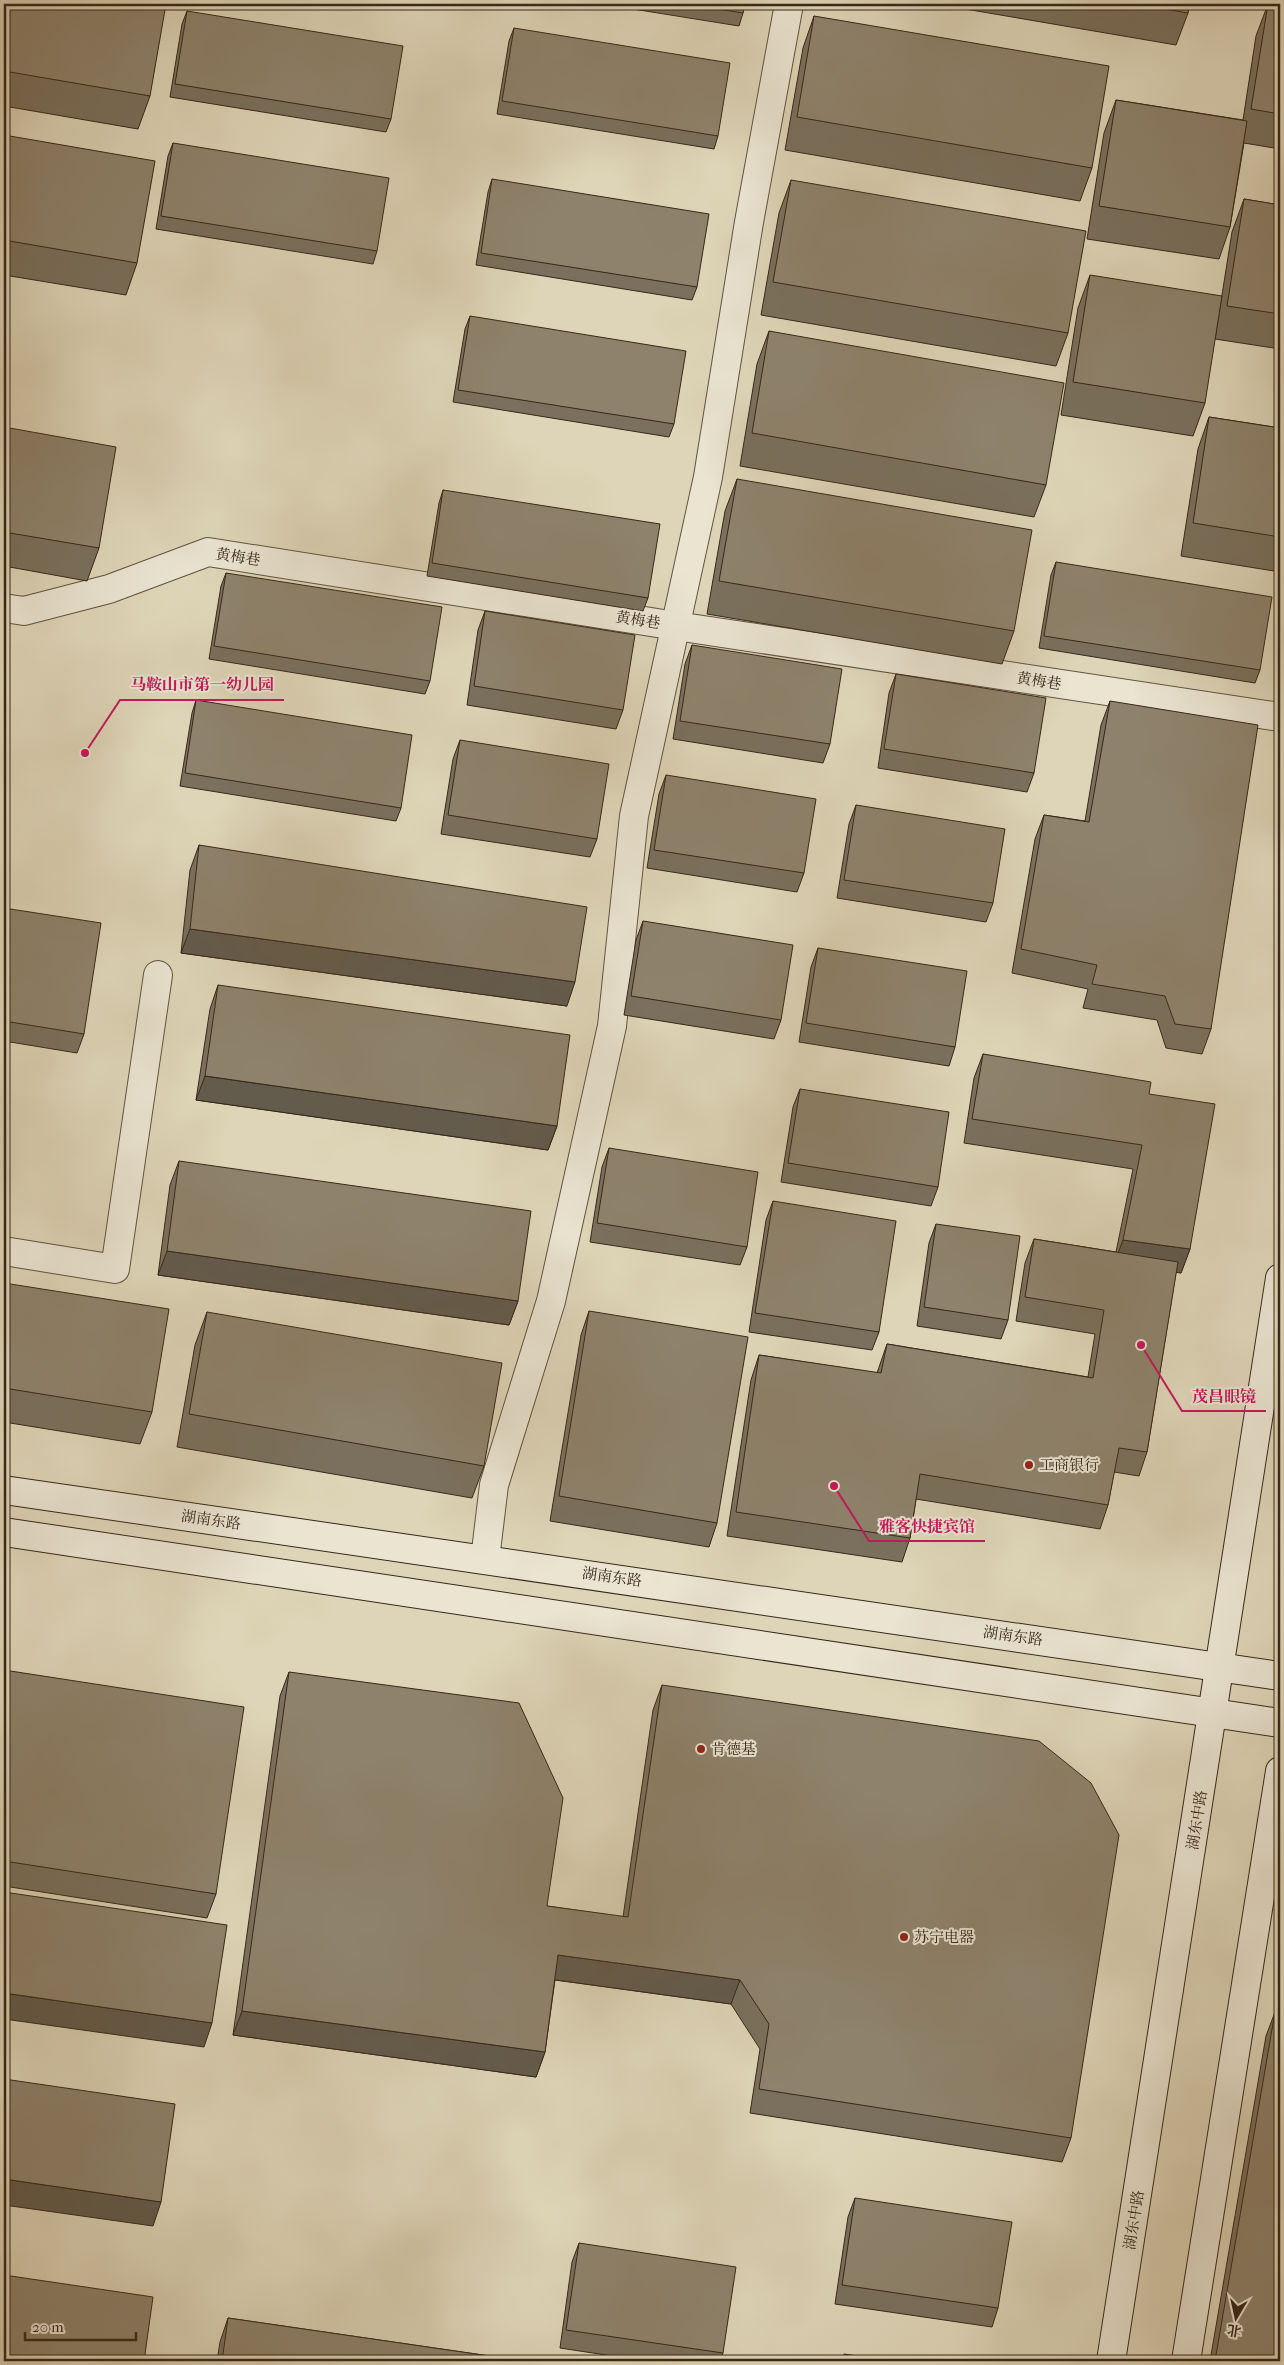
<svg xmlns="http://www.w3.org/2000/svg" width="1284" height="2365" font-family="'IM FELL French Canon','Noto Serif SC',serif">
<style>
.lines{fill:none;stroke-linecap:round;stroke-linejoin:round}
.street-casing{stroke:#615341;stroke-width:30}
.secondary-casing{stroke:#372819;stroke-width:30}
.street{stroke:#eae4d1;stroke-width:28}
.secondary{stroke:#eae4d1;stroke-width:28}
.wall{fill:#7a705d;stroke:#372819}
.shaded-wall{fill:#635b4c;stroke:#372819}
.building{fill:#8e826c;stroke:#372819}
.poi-dot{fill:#8f2418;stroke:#eae4d1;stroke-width:2}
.labels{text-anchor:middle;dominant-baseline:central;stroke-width:4;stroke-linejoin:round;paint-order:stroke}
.street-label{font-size:15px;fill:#372819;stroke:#eae4d1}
.poi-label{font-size:15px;fill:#372819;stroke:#eae4d1;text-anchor:start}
.leader{fill:none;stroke:#c2185b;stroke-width:2}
.callout-dot{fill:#c2185b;stroke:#eae4d1;stroke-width:2}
.callout-label{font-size:16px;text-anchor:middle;font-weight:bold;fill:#c2185b;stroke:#eae4d1;stroke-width:4;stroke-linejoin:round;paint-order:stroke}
</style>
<rect width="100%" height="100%" fill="#ded5b8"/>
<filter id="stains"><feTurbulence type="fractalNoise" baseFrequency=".004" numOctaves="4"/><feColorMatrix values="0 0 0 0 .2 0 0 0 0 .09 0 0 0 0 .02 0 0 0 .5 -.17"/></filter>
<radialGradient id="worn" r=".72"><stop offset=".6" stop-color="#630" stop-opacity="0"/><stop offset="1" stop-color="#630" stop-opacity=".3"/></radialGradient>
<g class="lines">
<!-- street casing -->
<g class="street-casing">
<g id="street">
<polyline points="4,608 24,611 109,589 208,552 676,626 1280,717"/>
<polyline points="4,1251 115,1269 158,975"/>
<polyline points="485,1559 494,1485 551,1301 612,1026 634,816 708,477 749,222 789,4"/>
</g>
</g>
<!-- secondary casing -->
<g class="secondary-casing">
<g id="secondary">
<polyline points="4,1490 1280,1676"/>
<polyline points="4,1532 1280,1723"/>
<polyline points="1111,2361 1280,1278"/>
<polyline points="1186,2361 1280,1771"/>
</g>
</g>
<!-- street -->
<use href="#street" class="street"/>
<!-- secondary -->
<use href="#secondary" class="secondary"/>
</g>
<!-- wall -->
<g class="wall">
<polygon points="4,4 150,96 138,129 4,106"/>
<polygon points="602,4 745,4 743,13 739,26"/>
<polygon points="936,4 1189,4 1188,13 1176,45"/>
<polygon points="1268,4 1280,5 1280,149 1244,143 1230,227 1219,259 1087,239 1104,133 1116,100 1243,120 1256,36"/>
<polygon points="187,11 391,119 386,132 170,97 182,24"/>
<polygon points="814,16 1092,168 1080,201 785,150 803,48"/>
<polygon points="514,28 718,136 714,149 497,114 509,41"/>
<polygon points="4,135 137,263 126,295 4,275"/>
<polygon points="173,143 377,251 373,264 156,229 168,156"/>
<polygon points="492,179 697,287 692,300 476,265 488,192"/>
<polygon points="791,180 1068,333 1056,366 761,315 779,213"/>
<polygon points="1244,199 1280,205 1280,349 1215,339 1232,232"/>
<polygon points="1090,275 1205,403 1193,436 1061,415 1078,308"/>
<polygon points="470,316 674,424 669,437 453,402 465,329"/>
<polygon points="769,331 1046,485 1034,517 740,466 757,364"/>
<polygon points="1209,417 1280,428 1280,572 1181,556 1198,449"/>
<polygon points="4,427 99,548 87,581 4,566"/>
<polygon points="737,479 1014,631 1002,664 707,614 725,511"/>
<polygon points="443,490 648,598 643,611 427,576 439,503"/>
<polygon points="1056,562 1260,670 1255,683 1039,648 1051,575"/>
<polygon points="226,573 430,681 425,694 209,659 221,586"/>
<polygon points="485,611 623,710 616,729 467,705 478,630"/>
<polygon points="692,645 830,744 823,763 673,739 685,664"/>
<polygon points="896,674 1034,773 1027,792 878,768 889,693"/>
<polygon points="196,700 401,808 396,821 180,786 192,713"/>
<polygon points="1110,701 1211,1029 1202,1054 1166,1048 1157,1020 1083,1008 1088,989 1012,973 1035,839 1044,815 1085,821 1101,725"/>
<polygon points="460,740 597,839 590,857 441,834 453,759"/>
<polygon points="666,775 804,873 797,892 647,868 659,794"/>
<polygon points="856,805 993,903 986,922 837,898 849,824"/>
<polygon points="199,845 567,1006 181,953 190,870"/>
<polygon points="4,908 84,1034 77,1053 4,1041"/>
<polygon points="643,921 781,1020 774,1039 624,1015 636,940"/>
<polygon points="818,948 955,1047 949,1066 799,1042 811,967"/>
<polygon points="218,985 557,1126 548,1150 196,1100 210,1009"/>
<polygon points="983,1054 1149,1094 1190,1249 1181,1273 1176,1272 1147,1452 1139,1476 1114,1472 1108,1505 1100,1529 916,1499 910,1538 902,1562 727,1536 751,1380 759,1355 877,1373 887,1344 1088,1377 1095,1334 1016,1321 1025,1263 1034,1239 1116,1252 1133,1169 964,1143 974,1078"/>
<polygon points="800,1089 938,1187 931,1206 781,1182 793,1107"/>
<polygon points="609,1148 747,1247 740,1265 590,1242 602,1167"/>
<polygon points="179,1161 518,1301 509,1325 158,1275 170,1185"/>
<polygon points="773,1201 879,1332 872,1350 749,1332 766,1220"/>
<polygon points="936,1224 1008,1320 1001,1339 917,1326 929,1243"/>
<polygon points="4,1283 152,1412 140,1444 4,1422"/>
<polygon points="589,1311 717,1523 709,1547 550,1521 581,1335"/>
<polygon points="207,1312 484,1466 472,1498 177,1447 195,1345"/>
<polygon points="4,1670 216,1894 207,1918 4,1886"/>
<polygon points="289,1672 547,1906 623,1917 653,1710 662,1685 1071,2138 1062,2162 750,2113 760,2049 731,2004 555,1980 545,2052 536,2077 233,2035 280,1696"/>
<polygon points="1275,2012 1280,2361 1210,2361 1266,2036"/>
<polygon points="855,2198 998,2308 992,2327 835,2304 848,2217"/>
<polygon points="579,2243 723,2353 720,2361 645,2361 560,2348 572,2262"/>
<polygon points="228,2318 524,2361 217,2361 220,2342"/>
</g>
<!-- shaded-wall -->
<g class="shaded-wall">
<polygon points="190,929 575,982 567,1006 181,953"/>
<polygon points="205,1076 557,1126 548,1150 196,1100"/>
<polygon points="1123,1240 1190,1249 1181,1273 1114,1264"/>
<polygon points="167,1251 518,1301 509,1325 158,1275"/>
<polygon points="558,1955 740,1980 731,2004 549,1979"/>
<polygon points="4,1993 212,2023 204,2047 4,2019"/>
<polygon points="242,2011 545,2052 536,2077 233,2035"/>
<polygon points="4,2179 161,2202 153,2226 4,2205"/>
</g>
<!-- building -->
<g class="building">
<polygon points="4,4 166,4 150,96 4,71"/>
<polygon points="687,4 745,4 743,13"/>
<polygon points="1136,4 1189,4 1188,13"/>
<polygon points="1268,4 1280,5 1280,114 1251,109"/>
<polygon points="187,11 403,46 391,119 175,84"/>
<polygon points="814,16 1109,66 1092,168 797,117"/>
<polygon points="514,28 730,63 718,136 502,101"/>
<polygon points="1116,100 1247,121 1230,227 1099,206"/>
<polygon points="4,135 155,161 137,263 4,240"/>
<polygon points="173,143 389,178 377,251 161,216"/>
<polygon points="492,179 709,214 697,287 481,253"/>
<polygon points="791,180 1086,231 1068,333 773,282"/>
<polygon points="1244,199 1280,205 1280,314 1227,306"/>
<polygon points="1090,275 1222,296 1205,403 1073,382"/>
<polygon points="470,316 686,351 674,424 458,390"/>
<polygon points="769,331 1064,383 1046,485 752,433"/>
<polygon points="1209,417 1280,428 1280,537 1193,523"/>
<polygon points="4,427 116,447 99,548 4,532"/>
<polygon points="737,479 1032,530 1014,631 719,581"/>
<polygon points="443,490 660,524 648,598 432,563"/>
<polygon points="1056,562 1272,597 1260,670 1044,636"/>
<polygon points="226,573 442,607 430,681 214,646"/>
<polygon points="485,611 635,635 623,710 474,686"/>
<polygon points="692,645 842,669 830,744 680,721"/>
<polygon points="896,674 1046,698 1034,773 884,749"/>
<polygon points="196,700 412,735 401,808 185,773"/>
<polygon points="1110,701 1258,725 1211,1029 1175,1024 1165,996 1092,984 1097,965 1021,949 1044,815 1089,822"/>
<polygon points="460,740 609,764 597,839 448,815"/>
<polygon points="666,775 816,799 804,873 654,850"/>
<polygon points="856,805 1005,829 993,903 844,880"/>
<polygon points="199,845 587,907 575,982 190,929"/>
<polygon points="4,908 101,923 84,1034 4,1021"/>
<polygon points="643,921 793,945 781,1020 631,996"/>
<polygon points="818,948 967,971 955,1047 806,1023"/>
<polygon points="218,985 570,1035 557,1126 205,1076"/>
<polygon points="983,1054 1151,1082 1149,1094 1215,1104 1190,1249 1123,1240 1142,1145 972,1119"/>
<polygon points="800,1089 949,1112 938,1187 788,1163"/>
<polygon points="609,1148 758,1172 747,1247 597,1223"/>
<polygon points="179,1161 531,1211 518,1301 167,1251"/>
<polygon points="773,1201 896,1221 879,1332 755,1313"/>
<polygon points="936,1224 1020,1236 1008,1320 924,1307"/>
<polygon points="1034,1239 1178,1262 1147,1452 1119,1448 1108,1505 920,1474 910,1538 736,1512 759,1355 881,1373 887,1344 1093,1378 1104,1310 1025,1297"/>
<polygon points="4,1283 169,1309 152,1412 4,1388"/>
<polygon points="589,1311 748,1337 717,1523 559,1496"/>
<polygon points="207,1312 502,1363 484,1466 189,1414"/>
<polygon points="4,1670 244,1707 216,1894 4,1861"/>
<polygon points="289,1672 519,1703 563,1798 547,1906 628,1917 662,1685 1039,1741 1091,1783 1119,1835 1071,2138 759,2089 769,2024 740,1980 558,1955 545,2052 242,2011"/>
<polygon points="4,1892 227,1925 212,2023 4,1993"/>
<polygon points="1280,1999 1280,2361 1215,2361 1275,2012"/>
<polygon points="4,2079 175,2104 161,2202 4,2179"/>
<polygon points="855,2198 1012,2222 998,2308 842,2285"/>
<polygon points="579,2243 736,2267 723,2353 566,2330"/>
<polygon points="4,2275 153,2297 144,2361 4,2361"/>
<polygon points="228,2318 524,2361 222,2361"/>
<polygon points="844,2354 892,2361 843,2361"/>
</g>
<!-- markers -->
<g class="poi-dot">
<circle cx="1029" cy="1465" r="5"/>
<circle cx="701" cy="1749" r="5"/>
<circle cx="904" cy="1937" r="5"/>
</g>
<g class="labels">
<!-- street labels -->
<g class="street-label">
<text transform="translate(238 557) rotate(9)">黄梅巷</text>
<text transform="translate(638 620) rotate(9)">黄梅巷</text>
<text transform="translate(1039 681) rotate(9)">黄梅巷</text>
<text transform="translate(211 1520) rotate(8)">湖南东路</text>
<text transform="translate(612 1577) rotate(8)">湖南东路</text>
<text transform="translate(1013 1636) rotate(8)">湖南东路</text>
<text transform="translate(1197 1820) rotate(-81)">湖东中路</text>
<text transform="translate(1134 2220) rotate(-81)">湖东中路</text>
</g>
<!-- poi labels -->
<g class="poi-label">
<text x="1039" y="1465">工商银行</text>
<text x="711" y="1749">肯德基</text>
<text x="914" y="1937">苏宁电器</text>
</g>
</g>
<!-- callouts -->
<path class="leader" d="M85 753L120 700H284M1141 1345L1182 1411H1266M834 1486L869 1541H985"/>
<g class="callout-dot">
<circle cx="85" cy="753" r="5"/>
<circle cx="1141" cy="1345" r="5"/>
<circle cx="834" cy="1486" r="5"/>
</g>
<g class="callout-label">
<text x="202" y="690">马鞍山市第一幼儿园</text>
<text x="1224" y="1402">茂昌眼镜</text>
<text x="927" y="1532">雅客快捷宾馆</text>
</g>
<!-- margin -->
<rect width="1284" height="2365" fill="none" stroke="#ded5b8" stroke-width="20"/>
<rect x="5" y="5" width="1274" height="2355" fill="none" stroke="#372819" stroke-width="2.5"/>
<rect x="10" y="10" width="1264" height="2345" fill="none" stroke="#372819"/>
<!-- north arrow -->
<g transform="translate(1236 2318) rotate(189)" stroke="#eae4d1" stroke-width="4" paint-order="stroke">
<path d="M0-4L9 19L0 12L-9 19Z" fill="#372819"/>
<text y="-8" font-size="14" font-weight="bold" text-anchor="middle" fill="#372819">北</text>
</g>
<!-- scale -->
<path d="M25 2332v8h111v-8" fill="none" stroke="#372819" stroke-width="2.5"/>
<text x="32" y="2332" font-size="15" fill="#372819" stroke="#eae4d1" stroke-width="4" paint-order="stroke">20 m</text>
<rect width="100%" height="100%" filter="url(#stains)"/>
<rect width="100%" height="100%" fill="url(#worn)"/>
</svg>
